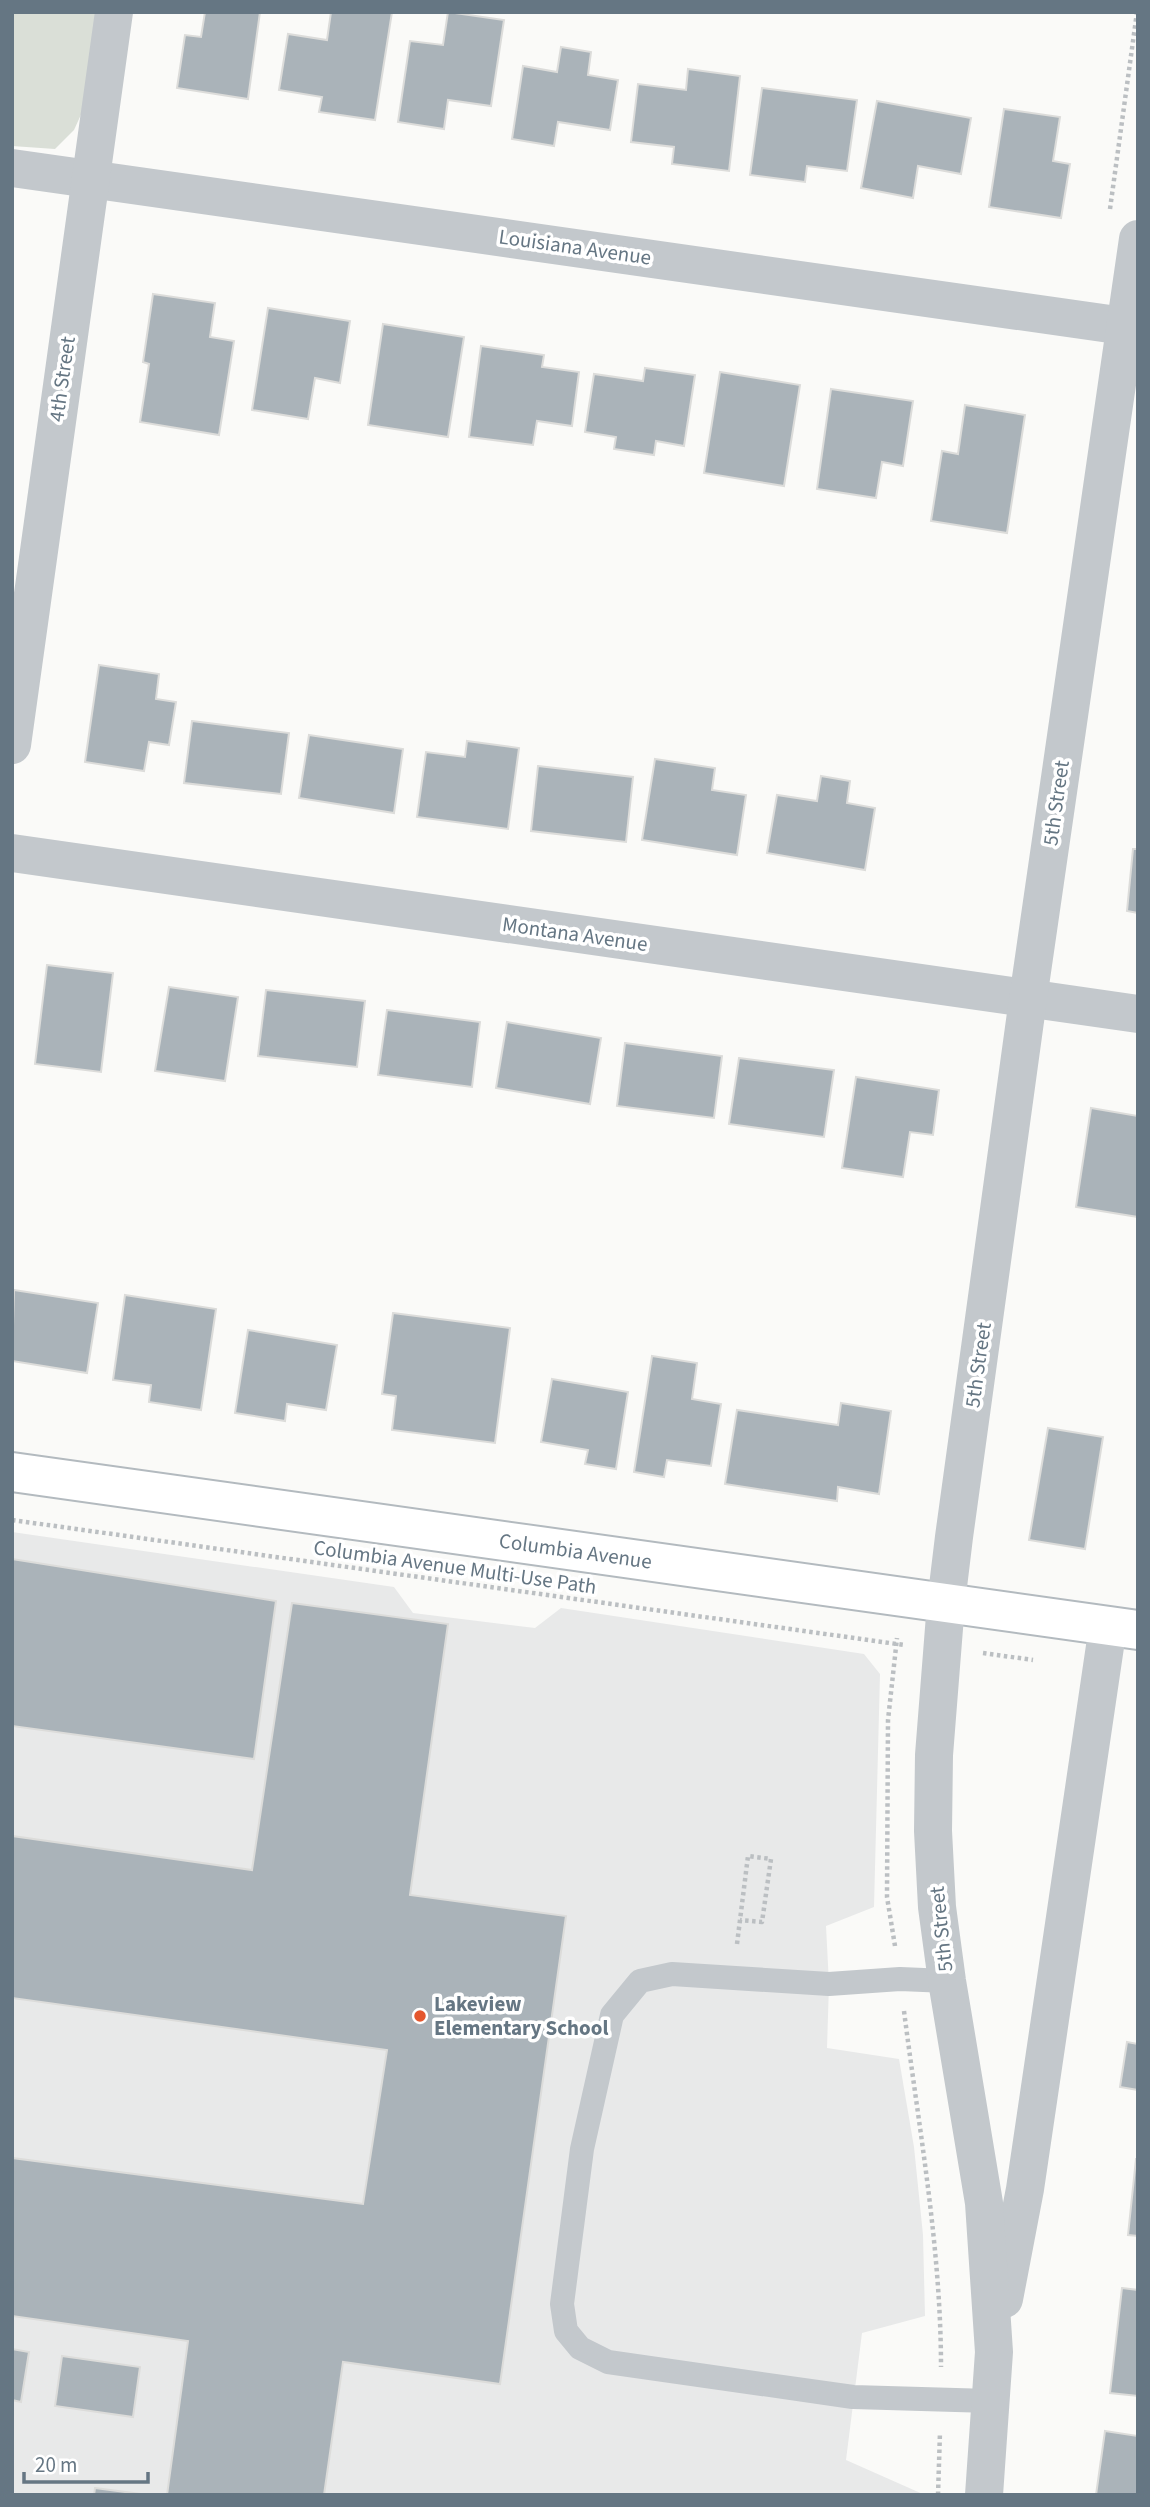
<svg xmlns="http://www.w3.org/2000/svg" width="1150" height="2507" font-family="'Source Sans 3',sans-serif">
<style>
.built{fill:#e8e9e9}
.green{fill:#dadfd7}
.building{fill:#aab3b9;stroke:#dcdcda;stroke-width:2}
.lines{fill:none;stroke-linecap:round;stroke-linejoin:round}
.secondary-casing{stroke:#b3babf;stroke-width:42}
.path{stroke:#bbbfc2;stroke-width:4.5;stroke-dasharray:3.5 3.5;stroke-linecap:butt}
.lane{stroke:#c3c8cc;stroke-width:24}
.street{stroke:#c3c8cc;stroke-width:38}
.secondary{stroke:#fff;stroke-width:38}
.poi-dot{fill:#e4572e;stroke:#fff;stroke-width:2.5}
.labels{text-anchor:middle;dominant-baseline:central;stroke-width:7;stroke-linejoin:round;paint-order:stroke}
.street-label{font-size:21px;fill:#657683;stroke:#fff}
.poi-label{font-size:21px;font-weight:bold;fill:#657683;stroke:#fff;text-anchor:start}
</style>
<rect width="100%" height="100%" fill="#fafaf8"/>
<!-- built -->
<polygon class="built" points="12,1532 394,1587 413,1613 535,1628 561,1608 864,1654 880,1674 874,1907 826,1926 829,1984 827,2048 899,2059 914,2147 923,2235 925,2316 862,2333 846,2460 925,2495 12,2495"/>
<!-- green -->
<polygon class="green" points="12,12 96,12 84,108 74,130 55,149 12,146"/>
<!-- building -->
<g class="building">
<polygon points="205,12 260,12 248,99 177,88 185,35 201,37"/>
<polygon points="331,12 392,12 375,120 319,112 322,97 279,90 288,34 327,40"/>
<polygon points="448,12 504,20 491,106 448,100 444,129 398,122 410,41 443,45"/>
<polygon points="561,47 591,52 588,75 618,80 610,130 558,122 554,146 512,139 523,66 557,72"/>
<polygon points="688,69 740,76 729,171 672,164 674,147 631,142 638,84 686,90"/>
<polygon points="762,88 857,100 847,171 807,166 805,182 750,175"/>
<polygon points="877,101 971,118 961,174 918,166 913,198 861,188"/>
<polygon points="1004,109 1060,117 1053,161 1070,164 1061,218 989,207"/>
<polygon points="153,294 215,303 210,337 234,341 219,435 140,422 149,364 143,362"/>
<polygon points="268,308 350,321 340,383 315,378 308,419 252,410"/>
<polygon points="383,324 464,337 448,437 368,425"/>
<polygon points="481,346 544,355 542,367 579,372 572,426 537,421 533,445 469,437"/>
<polygon points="645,368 695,375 684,446 656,441 654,455 614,449 616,437 585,432 594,374 643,381"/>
<polygon points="720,372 800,385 784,486 704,473"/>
<polygon points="831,389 913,401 903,466 882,462 876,498 817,489"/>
<polygon points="965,405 1025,415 1007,533 931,521 942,451 958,454"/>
<polygon points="99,665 159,674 156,699 176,702 169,745 149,742 144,771 85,762"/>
<polygon points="192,721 289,733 281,794 184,783"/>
<polygon points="309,735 403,749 394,813 299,798"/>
<polygon points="467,741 519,748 508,829 417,817 426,752 465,757"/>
<polygon points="655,759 715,768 712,790 746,795 737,855 642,840"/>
<polygon points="538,766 633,777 626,842 531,831"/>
<polygon points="821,776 850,781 847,803 875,808 865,870 767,853 777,795 817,801"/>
<polygon points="1133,849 1138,849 1138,913 1127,911"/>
<polygon points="47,965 113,973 101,1072 35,1064"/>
<polygon points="169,987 238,997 225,1081 155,1071"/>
<polygon points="266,990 365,1001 357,1067 258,1056"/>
<polygon points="387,1010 480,1022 472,1087 378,1075"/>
<polygon points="507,1022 601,1038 590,1104 496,1088"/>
<polygon points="625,1043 722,1056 714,1118 617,1106"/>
<polygon points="739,1058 834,1070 824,1137 729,1124"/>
<polygon points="856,1077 939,1090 933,1135 910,1132 903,1177 842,1168"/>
<polygon points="1091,1108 1138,1116 1138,1217 1076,1207"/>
<polygon points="14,1290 98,1303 87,1373 12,1361"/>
<polygon points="125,1295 216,1309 201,1410 149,1402 151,1385 113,1380"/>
<polygon points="393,1313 510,1328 495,1443 392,1430 396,1396 382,1394"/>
<polygon points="248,1330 337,1345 326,1410 287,1404 285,1421 235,1413"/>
<polygon points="652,1356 697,1363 692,1399 721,1404 711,1466 667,1460 664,1477 634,1472"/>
<polygon points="552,1379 628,1392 616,1469 585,1464 588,1450 541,1442"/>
<polygon points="841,1403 891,1411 879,1494 838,1487 837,1501 725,1484 737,1410 838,1425"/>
<polygon points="1048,1428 1103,1437 1085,1549 1029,1540"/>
<polygon points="12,1559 276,1601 254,1759 12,1726"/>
<polygon points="292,1603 448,1624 410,1895 566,1916 500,2384 343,2362 324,2495 167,2495 188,2341 12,2316 12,2158 363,2204 387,2050 12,1998 12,1836 252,1870"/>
<polygon points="1127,2042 1138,2044 1138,2090 1120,2087"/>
<polygon points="1136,2159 1138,2159 1138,2236 1128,2235"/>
<polygon points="1122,2288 1138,2290 1138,2396 1110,2393"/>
<polygon points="12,2349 29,2352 21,2402 12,2400"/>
<polygon points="62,2356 140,2367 133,2417 55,2406"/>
<polygon points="1105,2431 1138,2436 1138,2495 1096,2495"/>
<polygon points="95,2488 140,2494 140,2495 94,2495"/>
</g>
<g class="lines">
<!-- secondary casing -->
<g class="secondary-casing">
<g id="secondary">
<path id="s1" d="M12,1472L1138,1630"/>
</g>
</g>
<!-- path -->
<g class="path">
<polyline points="1110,209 1137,12"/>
<polyline points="12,1520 904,1645"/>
<polyline points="983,1653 1033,1660"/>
<polyline points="737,1944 748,1856 771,1859 762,1922 740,1920"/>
<polyline points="895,1946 887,1897 888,1720 897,1638"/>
<path d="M904,2011C919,2129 941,2248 941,2367"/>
<polyline points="938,2495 940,2432"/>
</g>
<!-- lane -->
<polyline class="lane" points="947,1981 900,1979 829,1984 672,1974 640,1981 612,2015 582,2149 562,2304 566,2331 580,2348 608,2362 853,2397 990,2401"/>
<!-- street -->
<g class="street">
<polyline points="12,168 1138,328"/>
<polyline points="12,745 114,12"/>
<polyline points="12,853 1138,1014"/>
<polyline points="1004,2299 1025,2189 1108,1626"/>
<polyline points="984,2495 994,2352 984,2203 947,1981 937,1907 933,1831 934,1755 946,1603 954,1537 1028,999 1138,239"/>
</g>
<!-- secondary -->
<use href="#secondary" class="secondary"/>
</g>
<!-- markers -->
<circle class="poi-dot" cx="420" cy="2016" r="7"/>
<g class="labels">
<!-- street labels -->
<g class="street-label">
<text transform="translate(575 247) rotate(8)">Louisiana Avenue</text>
<text transform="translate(62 379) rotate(-82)">4th Street</text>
<text transform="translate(1056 803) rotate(-82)">5th Street</text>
<text transform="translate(575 934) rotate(8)">Montana Avenue</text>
<text transform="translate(978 1365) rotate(-82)">5th Street</text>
<text stroke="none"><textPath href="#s1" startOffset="569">Columbia Avenue</textPath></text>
<text transform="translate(455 1567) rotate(8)">Columbia Avenue Multi-Use Path</text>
<text transform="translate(941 1929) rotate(-96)">5th Street</text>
</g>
<!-- poi labels -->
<g class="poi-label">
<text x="434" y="2004">Lakeview<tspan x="434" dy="24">Elementary School</tspan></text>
</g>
</g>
<!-- border -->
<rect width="1150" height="2507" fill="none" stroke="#657683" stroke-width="28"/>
<!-- scale -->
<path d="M24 2472v10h124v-10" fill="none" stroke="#657683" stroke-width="3.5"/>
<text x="35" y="2472" font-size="21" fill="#657683" stroke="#ffffff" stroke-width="5" paint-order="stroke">20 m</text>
</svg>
